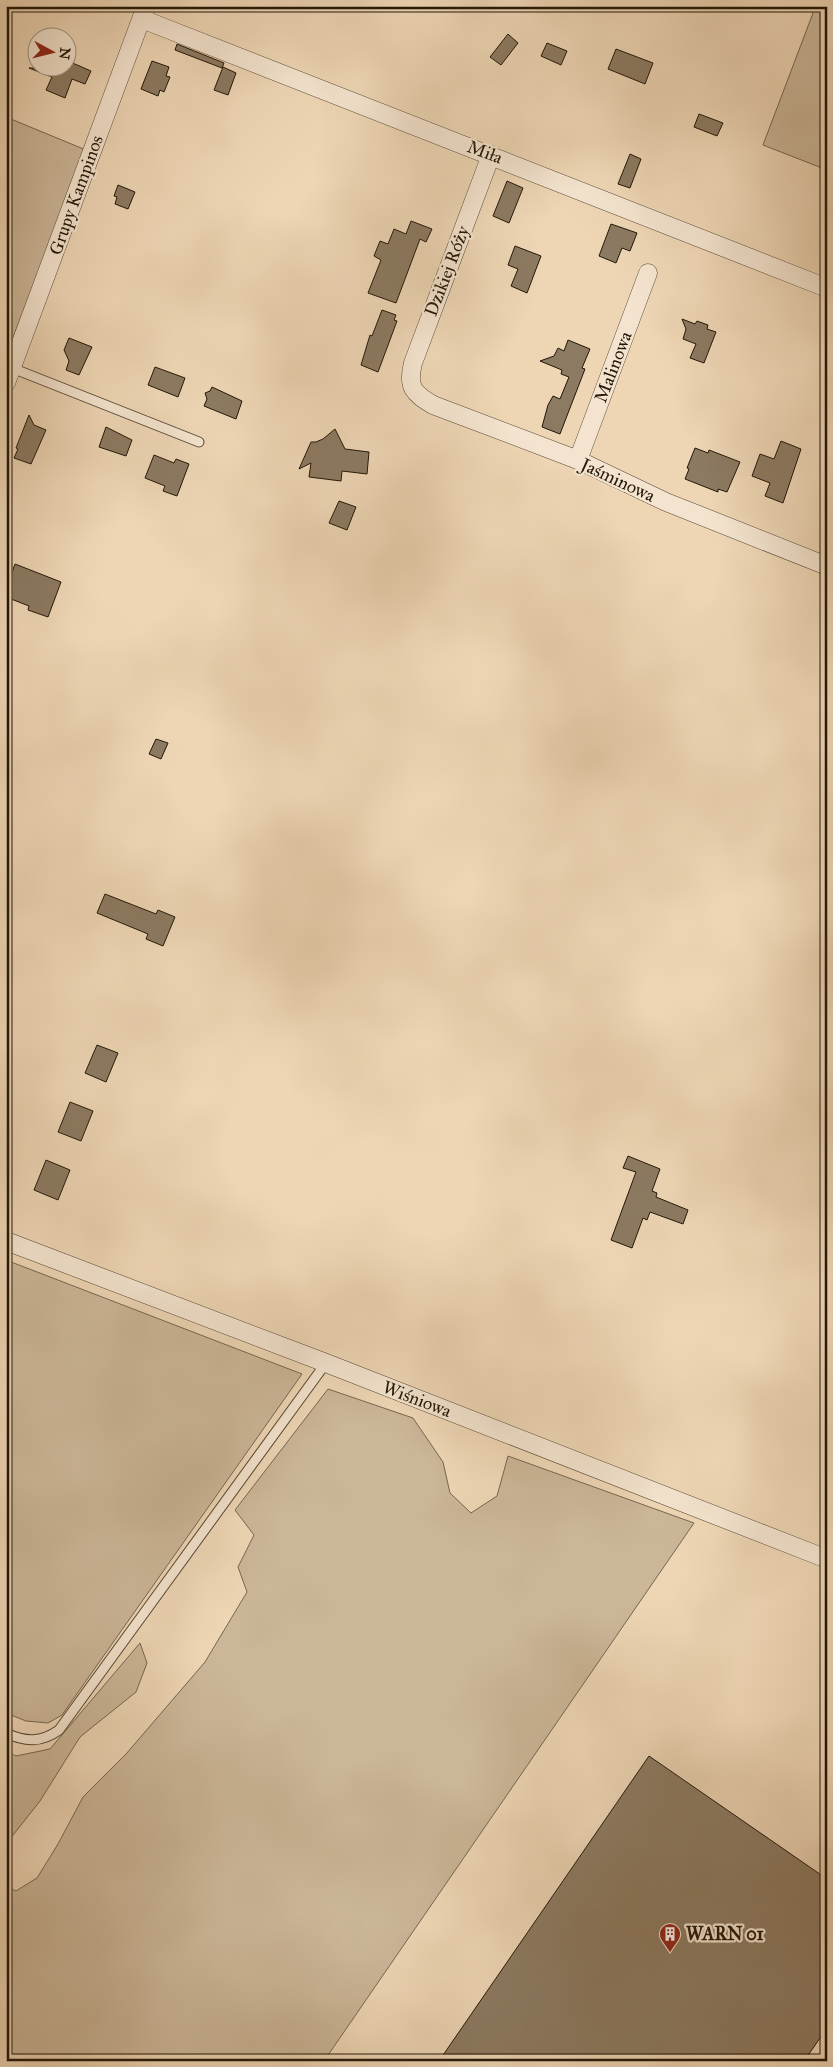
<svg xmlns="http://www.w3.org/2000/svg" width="833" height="2067" font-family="'IM FELL Great Primer',serif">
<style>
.green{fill:#cbb698;stroke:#766650}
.building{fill:#8c7a62;stroke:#221708}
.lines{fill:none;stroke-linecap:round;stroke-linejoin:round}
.lane-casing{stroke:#554733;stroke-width:11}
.street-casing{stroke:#554733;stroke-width:19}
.lane{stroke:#f4e4cf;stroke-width:9}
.street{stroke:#f4e4cf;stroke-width:18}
.labels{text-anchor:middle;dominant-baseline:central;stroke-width:4.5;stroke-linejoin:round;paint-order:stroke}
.street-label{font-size:18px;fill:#221708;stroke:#f4e4cf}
.poi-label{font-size:18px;font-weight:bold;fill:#221708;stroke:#f4e4cf;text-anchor:start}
</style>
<rect width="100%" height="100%" fill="#eed6b5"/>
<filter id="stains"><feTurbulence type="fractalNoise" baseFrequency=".004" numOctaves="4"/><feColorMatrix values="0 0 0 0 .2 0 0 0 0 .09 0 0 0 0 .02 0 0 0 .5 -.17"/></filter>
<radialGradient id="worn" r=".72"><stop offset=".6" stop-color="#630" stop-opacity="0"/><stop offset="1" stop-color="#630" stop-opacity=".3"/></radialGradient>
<!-- green -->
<g class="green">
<polygon points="798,6 827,6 827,170 763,145 813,13"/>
<polygon points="6,117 86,150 6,356"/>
<polygon points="6,1260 302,1374 62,1715 48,1723 26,1721 6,1713"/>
<polygon points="328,1389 413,1418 443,1462 450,1493 471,1513 497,1496 508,1456 694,1523 324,2061 6,2061 6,1887 16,1891 37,1878 58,1844 83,1797 126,1754 205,1662 247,1592 238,1567 254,1535 235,1510"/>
<polygon points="140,1643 147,1663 136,1692 80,1737 40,1801 6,1844 6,1751 16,1756 50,1749"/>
</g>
<!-- building -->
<g class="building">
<polygon points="508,34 518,43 501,65 490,57"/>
<polygon points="547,43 567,51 561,65 541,56"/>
<polygon points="177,44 224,63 222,68 175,50"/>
<polygon points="616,49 653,63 645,84 608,69"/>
<polygon points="68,61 91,71 85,84 72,79 65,98 46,90 52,77 29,68 68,68"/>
<polygon points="152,61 169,67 166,76 170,77 164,92 160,90 158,96 141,89"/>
<polygon points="223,67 236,73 228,95 214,90"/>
<polygon points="699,114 723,123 717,136 694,127"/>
<polygon points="630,154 641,159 630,188 618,184"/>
<polygon points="507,181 523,188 509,223 493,216"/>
<polygon points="118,185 135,192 128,209 115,204 117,197 114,196"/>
<polygon points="411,221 432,229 426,242 420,239 396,303 368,293 381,260 374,256 380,241 388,244 394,229 406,234"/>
<polygon points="611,224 637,233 630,251 622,248 616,263 599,256"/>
<polygon points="515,246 541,256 527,293 511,286 518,269 508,265"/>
<polygon points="382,310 396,315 394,320 397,321 378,372 361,365 370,335 372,336"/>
<polygon points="682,319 695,324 697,321 708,325 707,329 716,332 704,363 690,358 696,344 683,339 686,329"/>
<polygon points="69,338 92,347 79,375 66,370 69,361 64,350"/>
<polygon points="568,340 590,349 582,368 585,369 560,434 542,427 548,405 553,396 560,399 569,377 561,374 562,370 540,361 554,356 558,348 564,351"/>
<polygon points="155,367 185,378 178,397 148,385"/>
<polygon points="212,387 242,401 236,419 204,406 207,399 205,393 210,391"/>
<polygon points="29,415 34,425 46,430 31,464 14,458 18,449 16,448"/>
<polygon points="106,427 132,440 126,456 99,447"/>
<polygon points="335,429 345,449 369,452 367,474 342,471 341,481 309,477 311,463 299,469 311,442 316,442 323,439"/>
<polygon points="781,441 801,449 783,503 765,496 770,483 752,476 760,454 774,459"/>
<polygon points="695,448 708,453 709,450 740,462 727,492 718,489 718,492 685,479 689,469 687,468"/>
<polygon points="154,455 174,463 176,459 189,464 177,496 163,491 165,486 145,478"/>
<polygon points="339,501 356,507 347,530 329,523"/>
<polygon points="15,564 61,582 48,617 28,610 29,606 6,597 6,588"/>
<polygon points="156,739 168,743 161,759 149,754"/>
<polygon points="105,894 156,914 158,910 175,917 163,946 146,939 148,934 97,913"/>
<polygon points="97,1045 118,1053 106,1082 85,1073"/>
<polygon points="70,1102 93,1111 81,1141 58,1132"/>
<polygon points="628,1156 660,1169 652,1191 657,1193 656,1197 688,1210 683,1224 650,1212 647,1220 643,1218 632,1248 611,1240 636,1172 623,1168"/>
<polygon points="46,1160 70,1170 58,1200 34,1190"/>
<polygon points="649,1756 827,1879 827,2028 804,2061 439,2061"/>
</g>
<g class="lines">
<!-- lane casing -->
<g class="lane-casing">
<g id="lane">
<polyline points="12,368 199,442"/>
<path d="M6,1733C25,1742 41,1743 59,1730L326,1363"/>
</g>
</g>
<!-- street casing -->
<g class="street-casing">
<g id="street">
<polyline points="142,19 827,288"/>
<path d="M491,155L413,363C407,387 413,393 433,405L578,460L666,502L827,566"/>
<polyline points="6,383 146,6"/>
<polyline points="578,460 648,273"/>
<polyline points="6,1241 326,1363 827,1559"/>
</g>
</g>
<!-- lane -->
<use href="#lane" class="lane"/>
<!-- street -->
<use href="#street" class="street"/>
</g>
<!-- icons -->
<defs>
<g id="building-pin" transform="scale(1.125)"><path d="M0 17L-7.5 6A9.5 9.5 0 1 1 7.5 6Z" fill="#8f2418" stroke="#f4e4cf"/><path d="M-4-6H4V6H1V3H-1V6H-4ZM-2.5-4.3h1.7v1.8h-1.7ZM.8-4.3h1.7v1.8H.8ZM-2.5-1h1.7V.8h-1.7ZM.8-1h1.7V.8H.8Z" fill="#fff"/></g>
</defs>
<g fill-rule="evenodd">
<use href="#building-pin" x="670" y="1934"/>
</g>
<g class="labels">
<!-- street labels -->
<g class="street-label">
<text transform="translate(485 152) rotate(21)">Miła</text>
<text transform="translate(76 195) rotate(-70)">Grupy Kampinos</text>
<text transform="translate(447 271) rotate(-69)">Dzikiej Róży</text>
<text transform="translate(613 367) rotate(-69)">Malinowa</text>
<text transform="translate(618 480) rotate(25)">Jaśminowa</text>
<text transform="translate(417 1399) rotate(21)">Wiśniowa</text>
</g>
<!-- poi labels -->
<g class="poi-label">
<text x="686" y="1934">WARN 01</text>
</g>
</g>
<!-- margin -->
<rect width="833" height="2067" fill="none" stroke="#eed6b5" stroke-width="25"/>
<rect x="8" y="8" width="818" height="2052" fill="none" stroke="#221708" stroke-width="2.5"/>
<rect x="12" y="12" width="808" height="2042" fill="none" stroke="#221708"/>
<!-- north arrow -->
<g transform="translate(52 52) rotate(97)"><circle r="24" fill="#f4e4cf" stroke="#a0927f"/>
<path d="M0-4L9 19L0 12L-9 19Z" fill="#8f2418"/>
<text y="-8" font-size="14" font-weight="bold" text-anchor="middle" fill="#221708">N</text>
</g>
<rect width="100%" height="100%" filter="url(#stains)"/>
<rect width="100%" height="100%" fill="url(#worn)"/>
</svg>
